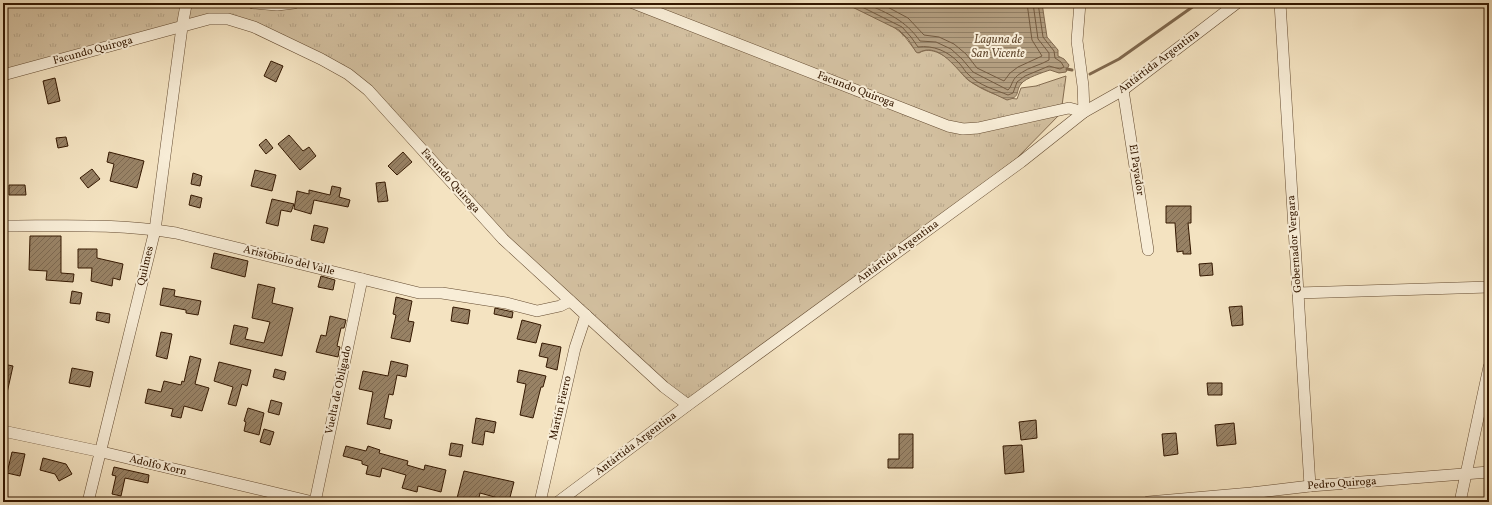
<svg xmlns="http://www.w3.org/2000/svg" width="1492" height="505" font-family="Vollkorn,serif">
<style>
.grass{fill:url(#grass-tufts);stroke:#846c50}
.water{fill:url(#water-rules);stroke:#80684d}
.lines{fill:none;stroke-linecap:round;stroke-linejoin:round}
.shore{stroke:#745b40;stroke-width:1}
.stream{stroke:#80684d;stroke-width:3}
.building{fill:url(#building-hatch);stroke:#341801}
.minor-casing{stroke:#644b31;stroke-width:12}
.minor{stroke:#f8edd7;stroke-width:11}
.labels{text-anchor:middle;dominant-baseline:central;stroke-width:4;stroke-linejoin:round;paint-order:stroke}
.street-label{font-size:11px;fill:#341801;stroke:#f8edd7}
.water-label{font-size:12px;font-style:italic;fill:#674e34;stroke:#f8edd7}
</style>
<defs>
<pattern id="grass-tufts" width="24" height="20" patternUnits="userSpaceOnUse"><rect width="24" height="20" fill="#d3c0a0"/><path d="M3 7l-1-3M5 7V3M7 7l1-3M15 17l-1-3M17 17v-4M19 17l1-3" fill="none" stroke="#b6a488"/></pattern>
<pattern id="water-rules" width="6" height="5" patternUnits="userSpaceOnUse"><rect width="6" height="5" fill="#b39e80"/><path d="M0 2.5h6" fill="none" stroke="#928066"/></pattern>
<pattern id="building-hatch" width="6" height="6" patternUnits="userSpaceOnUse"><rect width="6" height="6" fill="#988265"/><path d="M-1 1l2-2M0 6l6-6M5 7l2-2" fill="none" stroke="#7d6951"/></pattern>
</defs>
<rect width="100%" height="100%" fill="#f4e3c1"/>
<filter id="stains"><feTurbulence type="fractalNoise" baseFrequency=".005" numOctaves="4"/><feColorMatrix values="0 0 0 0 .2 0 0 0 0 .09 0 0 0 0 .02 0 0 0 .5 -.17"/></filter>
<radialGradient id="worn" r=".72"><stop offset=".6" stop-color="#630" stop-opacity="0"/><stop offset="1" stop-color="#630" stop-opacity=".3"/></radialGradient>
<!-- grass -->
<path class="grass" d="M3,3H844C861,11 887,20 900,32C908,38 911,48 919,53C931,45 948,57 956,66C960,71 964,77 968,80C982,90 1000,98 1017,99L1021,88L1036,86L1066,76L1061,113L1017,158L688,405L547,280L348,74L228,19L3,72Z"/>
<!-- water -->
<path class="water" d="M844,3H1042L1047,37L1058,50V56L1064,59L1069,65L1066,72L1059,73L1050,70C1044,72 1025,78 1021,84C1015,92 1021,97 1007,100C995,94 982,89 971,82C957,72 940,40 918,53L916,52L908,39L899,30Z"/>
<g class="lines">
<!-- shore -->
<g class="shore">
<path d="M854,3L902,27L911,37L918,47C933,45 948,51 959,63C963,67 965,72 969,75C978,85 996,90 1008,95L1013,93L1017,82L1025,76L1049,66L1060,69L1064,67L1061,62L1055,58L1054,51L1043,37L1038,3"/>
<path d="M865,3C889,14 905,20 920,41L936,42L951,49L962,59L973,72L1008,90C1013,85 1011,79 1021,73C1029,67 1041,65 1049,60V53L1038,39L1033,3"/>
<polyline points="880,3 908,18 924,35 939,37 954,44 966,54 977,68 1004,81 1010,73 1018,67 1042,56 1032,40 1027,3"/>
</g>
<!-- stream -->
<g class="stream">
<polyline points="1067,69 1072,70"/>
<polyline points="1090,74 1119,59 1198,3"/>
</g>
</g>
<!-- building -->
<g class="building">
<polygon points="271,61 283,66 276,82 264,76"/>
<polygon points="55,78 60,101 48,104 43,81"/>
<polygon points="289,135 303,151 309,147 316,156 300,170 278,144"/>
<polygon points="66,137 68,146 58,148 56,138"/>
<polygon points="266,139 273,148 266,154 259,145"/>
<polygon points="109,152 144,161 137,188 110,181 114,164 107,162"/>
<polygon points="403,152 412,162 397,175 388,166"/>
<polygon points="92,169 100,179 88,188 80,178"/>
<polygon points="255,170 276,175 272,191 251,186"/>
<polygon points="193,173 202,176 200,186 191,184"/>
<polygon points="385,182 388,201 378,202 376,183"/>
<polygon points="9,185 25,185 26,195 9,195"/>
<polygon points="332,186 341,188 339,197 350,200 348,207 314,200 311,214 294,209 297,191 309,194 309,190 330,195"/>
<polygon points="191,195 202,198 200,208 189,205"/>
<polygon points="272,199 294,204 291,212 281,210 278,226 266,223"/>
<polygon points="1166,206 1191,206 1191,223 1188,223 1191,254 1183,254 1183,251 1177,252 1175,223 1166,223"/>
<polygon points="314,225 328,228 324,243 311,240"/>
<polygon points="30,236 61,236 61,273 74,274 73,282 46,280 47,271 29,270"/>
<polygon points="78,249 97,249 97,258 123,264 120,280 113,278 112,286 91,281 92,268 78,268"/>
<polygon points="214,253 248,261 245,277 211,268"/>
<polygon points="1212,263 1213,275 1200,276 1199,264"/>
<polygon points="321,276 335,280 333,290 318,287"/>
<polygon points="258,284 275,288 272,303 293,308 282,356 230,344 234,325 248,328 245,339 264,343 270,322 252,318"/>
<polygon points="163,288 175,290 174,296 201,301 198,315 186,313 186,310 160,305"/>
<polygon points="72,291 82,293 80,304 70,303"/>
<polygon points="396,297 412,301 408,321 414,322 410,342 391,338 396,315 393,314"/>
<polygon points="1242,306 1243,325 1232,326 1229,307"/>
<polygon points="453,307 470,310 468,324 451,321"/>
<polygon points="495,308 513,312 512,318 494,314"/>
<polygon points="97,312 110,314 109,323 96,320"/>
<polygon points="330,316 346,320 344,328 341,328 337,346 340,347 338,357 316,352 321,335 326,336"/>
<polygon points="522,320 541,325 536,343 517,339"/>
<polygon points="161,332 172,334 167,359 156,356"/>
<polygon points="542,343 561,347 557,370 546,367 548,358 539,356"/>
<polygon points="190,356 201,359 195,384 209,388 202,411 184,406 181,418 171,416 173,409 145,403 148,389 161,392 164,381 181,385 182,381 184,382"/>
<polygon points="391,361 408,365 406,377 397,375 393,395 389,394 384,418 392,420 390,429 367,424 373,392 359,389 363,371 388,376"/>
<polygon points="219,362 251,370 247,386 242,384 236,406 228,404 233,387 214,381"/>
<polygon points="3,364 13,366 7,393 3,393"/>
<polygon points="72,368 93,372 90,387 69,383"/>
<polygon points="275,369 286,372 284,380 273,377"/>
<polygon points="519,370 546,376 543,387 541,387 533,418 520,415 526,384 517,382"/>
<polygon points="1207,383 1222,383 1222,395 1208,395"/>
<polygon points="271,400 282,403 279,415 268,412"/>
<polygon points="248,408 264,413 259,435 244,431 246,422 244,421"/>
<polygon points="476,418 496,422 494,433 485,431 483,445 472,443"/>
<polygon points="1036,420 1037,438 1021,440 1019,422"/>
<polygon points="1234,423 1236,444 1217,446 1215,425"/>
<polygon points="264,429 274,432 270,445 260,442"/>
<polygon points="1176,433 1178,454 1164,456 1162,434"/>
<polygon points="899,434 913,434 913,468 888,468 888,459 899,459"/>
<polygon points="451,443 463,445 461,457 449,455"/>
<polygon points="1022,445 1024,472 1005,474 1003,446"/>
<polygon points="346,446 366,451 368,446 380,450 379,453 408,461 407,465 424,470 425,465 446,470 441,492 418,486 417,492 402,488 406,475 382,468 380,477 366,474 368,466 362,464 362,461 343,456"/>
<polygon points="12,452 25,454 20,476 7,473"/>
<polygon points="43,458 66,464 72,474 59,481 55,474 40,470"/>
<polygon points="114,467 149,475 148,483 125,478 121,496 112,494 116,476 112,475"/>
<polygon points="464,471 514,482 509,501 480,493 478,502 456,502"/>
</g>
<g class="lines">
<!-- minor casing -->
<g class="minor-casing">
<g id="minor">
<polyline points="253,3 277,5 294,3"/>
<polyline points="633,3 948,126 963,129 978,128 1069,108 1084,112 1083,86 1077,41 1080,3"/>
<polyline points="1280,3 1310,486"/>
<polyline points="3,75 209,19 228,19 254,27 321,59 348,74 368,90 503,239 664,387 688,405"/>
<polyline points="1123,90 1148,250"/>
<path d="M3,226C61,226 119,223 176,233L419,293H442L506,303L537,311L560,306L570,301"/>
<polyline points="1298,293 1489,287"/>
<polyline points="3,431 102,452 313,502"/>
<polyline points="88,502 155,230 182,27 186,5 188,3"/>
<polyline points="315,502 362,279"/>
<polyline points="540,502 575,348 586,315"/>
<polyline points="558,502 688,405 1021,162 1084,112 1123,90 1237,3"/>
<polyline points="1148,502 1251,493 1310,486 1489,472"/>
<polyline points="1460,502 1489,367"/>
</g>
</g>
<!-- minor -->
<use href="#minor" class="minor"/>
</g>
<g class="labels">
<!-- street labels -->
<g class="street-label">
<text transform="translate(93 51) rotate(-15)">Facundo Quiroga</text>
<text transform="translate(1159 62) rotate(-37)">Antártida Argentina</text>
<text transform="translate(856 90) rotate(21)">Facundo Quiroga</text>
<text transform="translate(1136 170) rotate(81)">El Payador</text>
<text transform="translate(450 181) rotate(48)">Facundo Quiroga</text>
<text transform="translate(1295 244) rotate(-94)">Gobernador Vergara</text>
<text transform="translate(898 252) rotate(-36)">Antártida Argentina</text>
<text transform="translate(289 261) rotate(14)">Aristobulo del Valle</text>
<text transform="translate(146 266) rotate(-77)">Quilmes</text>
<text transform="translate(339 390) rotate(-78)">Vuelta de Obligado</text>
<text transform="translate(561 408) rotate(-77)">Martín Fierro</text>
<text transform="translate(636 444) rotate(-37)">Antártida Argentina</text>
<text transform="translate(158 466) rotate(13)">Adolfo Korn</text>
<text transform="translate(1342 484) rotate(-4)">Pedro Quiroga</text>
</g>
<!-- water labels -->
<g class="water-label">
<text x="998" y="40">Laguna de<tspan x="998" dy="14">San Vicente</tspan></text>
</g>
</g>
<!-- margin -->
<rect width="1492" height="505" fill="none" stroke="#f4e3c1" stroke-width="16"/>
<rect x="4" y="4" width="1484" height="497" fill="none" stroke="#341801" stroke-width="2"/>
<rect x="8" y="8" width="1476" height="489" fill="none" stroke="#341801"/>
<rect width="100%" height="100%" filter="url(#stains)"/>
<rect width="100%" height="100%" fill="url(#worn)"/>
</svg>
